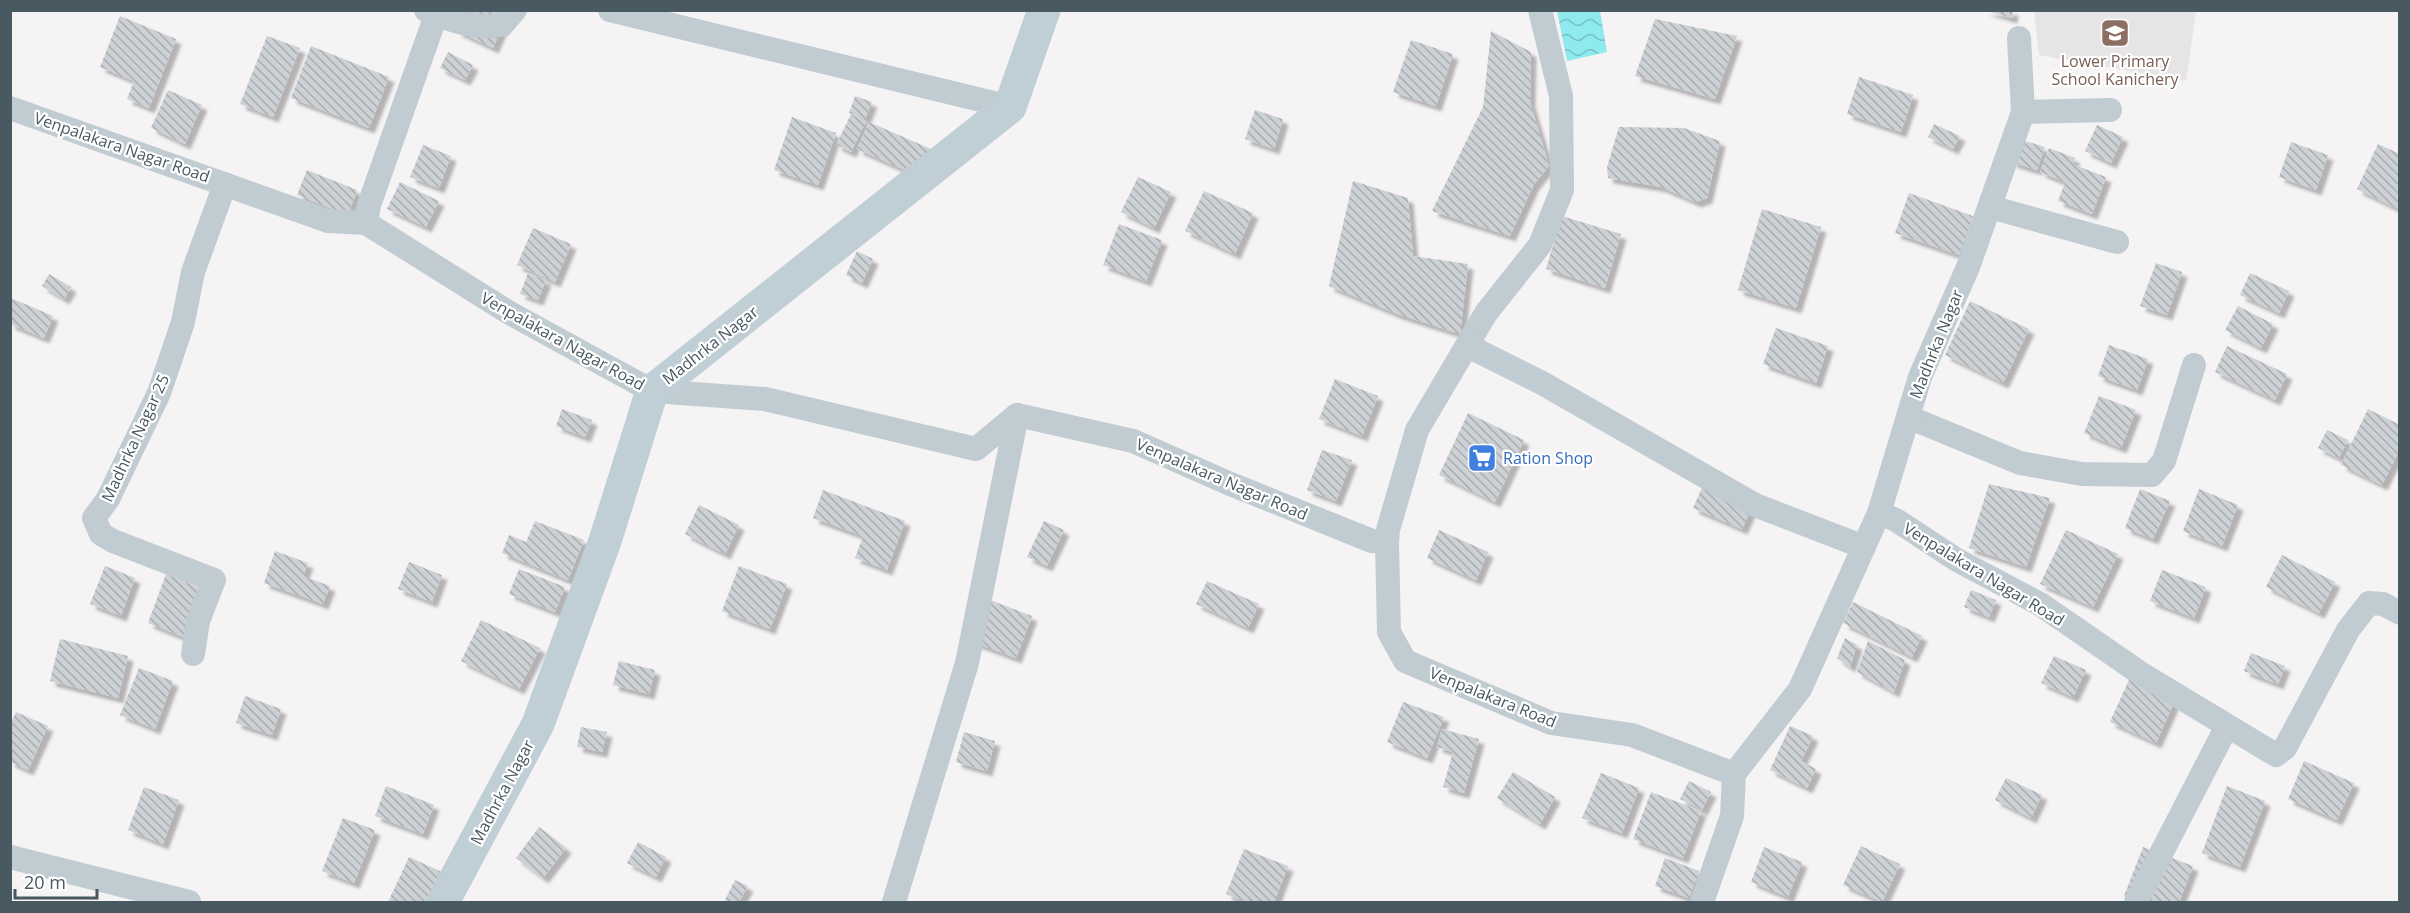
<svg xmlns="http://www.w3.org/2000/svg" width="2410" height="913" font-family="'Open Sans',sans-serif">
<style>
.education{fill:#e6e4e5}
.water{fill:url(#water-waves)}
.building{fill:url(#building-back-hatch);filter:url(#shadow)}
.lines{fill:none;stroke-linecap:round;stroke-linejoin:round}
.street{stroke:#c0ccd2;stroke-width:24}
.secondary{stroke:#c0ced6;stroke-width:33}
.labels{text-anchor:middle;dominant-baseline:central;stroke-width:4.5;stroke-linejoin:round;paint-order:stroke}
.education-label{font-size:16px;fill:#785e54;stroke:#fff}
.street-label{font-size:16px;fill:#495961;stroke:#fff}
.shop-label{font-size:16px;fill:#366cbe;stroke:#fff;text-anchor:start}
</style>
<defs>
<pattern id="water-waves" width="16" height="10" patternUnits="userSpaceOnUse" patternTransform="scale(1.5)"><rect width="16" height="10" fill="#8eeaef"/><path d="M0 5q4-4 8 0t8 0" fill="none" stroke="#76c1c5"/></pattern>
<pattern id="building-back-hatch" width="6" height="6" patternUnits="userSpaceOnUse" patternTransform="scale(1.5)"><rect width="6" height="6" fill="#cdd1d5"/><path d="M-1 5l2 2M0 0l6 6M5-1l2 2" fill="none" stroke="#a8adb0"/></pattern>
<filter id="shadow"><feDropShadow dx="5.5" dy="5.5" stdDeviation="1.5" flood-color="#0004"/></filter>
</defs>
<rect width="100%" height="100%" fill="#f5f3f3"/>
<!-- education -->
<polygon class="education" points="2034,11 2196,11 2186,81 2039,55"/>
<!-- water -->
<polygon class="water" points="1557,11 1600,11 1607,52 1567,61"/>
<!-- building -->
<g class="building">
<polygon points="453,10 510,10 493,48 457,31"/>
<polygon points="1984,10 2013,10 2012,18"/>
<polygon points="120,16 176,39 149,108 127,99 134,81 100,67"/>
<polygon points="1655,19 1737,36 1715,99 1635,76"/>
<polygon points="1491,31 1531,52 1530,102 1549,166 1534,184 1510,236 1432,211 1483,107"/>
<polygon points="267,36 300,48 273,117 240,104"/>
<polygon points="1411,40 1453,54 1436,106 1393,92"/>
<polygon points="311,46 389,77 369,128 291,98"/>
<polygon points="448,52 473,65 465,80 440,68"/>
<polygon points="1859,77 1913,95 1901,132 1847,114"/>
<polygon points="168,90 202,105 185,144 151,128"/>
<polygon points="855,96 872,102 865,119 849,113"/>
<polygon points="1255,110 1283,119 1274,149 1245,139"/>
<polygon points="851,114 866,121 851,152 836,145"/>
<polygon points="792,117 836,133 818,185 774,170"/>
<polygon points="869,122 931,149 918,176 857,149"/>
<polygon points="1934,124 1960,136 1953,149 1928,137"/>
<polygon points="2097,125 2123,137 2111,163 2085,151"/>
<polygon points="1619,127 1684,128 1720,141 1707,198 1696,202 1661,187 1608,178 1607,167"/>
<polygon points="2019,139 2045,147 2037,170 2011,162"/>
<polygon points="2291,142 2328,155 2316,190 2279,177"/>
<polygon points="2378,144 2400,154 2400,210 2357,189"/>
<polygon points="423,145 451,156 439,188 410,177"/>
<polygon points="2049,148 2075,158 2072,164 2106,177 2092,214 2058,201 2065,182 2040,172"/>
<polygon points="307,170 357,190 348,215 297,195"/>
<polygon points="1138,177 1171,192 1154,228 1121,212"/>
<polygon points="1353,181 1408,198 1413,256 1468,264 1460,334 1397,314 1329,286"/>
<polygon points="400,182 439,201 426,227 387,209"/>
<polygon points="1204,191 1253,213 1235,254 1185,231"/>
<polygon points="1909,193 1973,216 1959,255 1895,233"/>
<polygon points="1762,209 1821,227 1796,308 1738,290"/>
<polygon points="1562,216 1621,234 1605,288 1546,269"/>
<polygon points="1119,224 1162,240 1146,281 1103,265"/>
<polygon points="533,228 571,244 555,282 517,265"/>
<polygon points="857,251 873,259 862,283 846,275"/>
<polygon points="2156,263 2182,272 2167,315 2140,306"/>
<polygon points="528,273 546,280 538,300 520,294"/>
<polygon points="2250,273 2289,291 2279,313 2240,295"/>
<polygon points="49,274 71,287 64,299 42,286"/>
<polygon points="11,298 53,316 44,338 10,324"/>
<polygon points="1970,301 2029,329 2003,383 1945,355"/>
<polygon points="2238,306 2273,324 2261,348 2225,330"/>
<polygon points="1776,328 1828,346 1816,383 1763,364"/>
<polygon points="2109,345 2148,359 2137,390 2098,376"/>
<polygon points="2227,346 2287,374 2275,400 2215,372"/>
<polygon points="1335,379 1378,396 1362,436 1319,419"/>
<polygon points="2099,396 2136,410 2121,448 2084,433"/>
<polygon points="562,409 592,420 585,437 556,426"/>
<polygon points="2368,409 2400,425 2400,449 2382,485 2341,465"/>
<polygon points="1468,413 1524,440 1495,502 1439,475"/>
<polygon points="2327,430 2348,440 2339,458 2318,448"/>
<polygon points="1322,450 1352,460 1336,501 1307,490"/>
<polygon points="1705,481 1754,502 1742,529 1693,508"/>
<polygon points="1989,484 2050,498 2026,567 1969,548"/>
<polygon points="2140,489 2170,501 2153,539 2125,528"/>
<polygon points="2199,489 2238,505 2222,546 2183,531"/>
<polygon points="823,490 905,521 887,570 855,558 863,536 813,518"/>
<polygon points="699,505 739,525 725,554 685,534"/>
<polygon points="535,521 584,540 568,580 502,553 509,535 526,542"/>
<polygon points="1044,521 1064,530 1047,566 1027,557"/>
<polygon points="1439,530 1488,552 1476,580 1427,558"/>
<polygon points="2066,530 2118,554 2093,607 2040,584"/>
<polygon points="275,551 308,563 303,576 330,586 323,604 264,583"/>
<polygon points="2282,555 2335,582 2319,613 2266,587"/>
<polygon points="409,562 442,575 432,602 398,589"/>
<polygon points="105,566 135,578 121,616 90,604"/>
<polygon points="739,566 787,584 770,629 722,611"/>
<polygon points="519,569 565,587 555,612 509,594"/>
<polygon points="2162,570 2206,587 2194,618 2150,601"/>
<polygon points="166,574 205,590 186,638 148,623"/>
<polygon points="1207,581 1259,604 1248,628 1196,604"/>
<polygon points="1971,590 1996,600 1989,617 1964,607"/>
<polygon points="990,600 1032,616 1016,658 973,642"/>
<polygon points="1853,602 1922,636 1912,657 1843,623"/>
<polygon points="481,620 540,648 519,689 461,661"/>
<polygon points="1845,638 1857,645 1850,667 1837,658"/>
<polygon points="60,639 128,656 118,698 50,681"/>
<polygon points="1868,641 1905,660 1894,692 1857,672"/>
<polygon points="2251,653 2285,666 2278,684 2244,671"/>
<polygon points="2054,656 2086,670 2073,697 2041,683"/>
<polygon points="619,661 655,670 649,694 613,685"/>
<polygon points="2136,664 2175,700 2156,743 2110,722"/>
<polygon points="139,668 173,681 155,729 120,715"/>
<polygon points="245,696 281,709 272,735 236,723"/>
<polygon points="1403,702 1444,717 1427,758 1387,742"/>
<polygon points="16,712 48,726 28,770 10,762 10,724"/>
<polygon points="1790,726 1813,736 1801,761 1816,769 1807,788 1770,770"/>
<polygon points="581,727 607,732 602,752 577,747"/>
<polygon points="1442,729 1479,739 1464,793 1443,787 1453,752 1437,747"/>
<polygon points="964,732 995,741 987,771 956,762"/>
<polygon points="2304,761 2354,783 2337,820 2288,799"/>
<polygon points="1513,772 1555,797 1540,824 1497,798"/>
<polygon points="1601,773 1639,788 1622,833 1582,818"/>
<polygon points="2006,778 2042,795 2031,818 1995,800"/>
<polygon points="1689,781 1711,792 1702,810 1680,799"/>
<polygon points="386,786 434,805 423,834 375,816"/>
<polygon points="2227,786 2265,801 2240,867 2202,853"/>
<polygon points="144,787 179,800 163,844 128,830"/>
<polygon points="1651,792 1701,811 1683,858 1633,839"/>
<polygon points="343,818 375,830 354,883 322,871"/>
<polygon points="539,827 566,848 543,878 516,858"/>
<polygon points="638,842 666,857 656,877 627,863"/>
<polygon points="1861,846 1900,864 1882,902 1843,885"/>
<polygon points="1764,847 1802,862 1788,897 1751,882"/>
<polygon points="2143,847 2193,866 2179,902 2140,902 2124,896"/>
<polygon points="1244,849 1288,866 1274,902 1246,902 1226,894"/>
<polygon points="409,857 446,874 433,902 388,902"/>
<polygon points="1665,858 1699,871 1689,898 1655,886"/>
<polygon points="735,880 748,886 739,902 724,902"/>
</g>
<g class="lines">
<!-- street -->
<g class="street">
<path d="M426,10C451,21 475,29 502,25L515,10"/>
<polyline points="610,10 1010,107"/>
<polyline points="10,108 328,221 366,223 508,312 652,391 765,399 976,449 1017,415 1133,441 1228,483 1372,541 1387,542 1388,530 1417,430 1486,313 1540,245 1562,190 1561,96 1540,10"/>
<polyline points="2023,112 2110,110"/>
<polyline points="1990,207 2117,242"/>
<polyline points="366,223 369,205 436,15"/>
<polyline points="1468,346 1542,383 1755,505 1864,547"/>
<polyline points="1908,417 2020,463 2082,474 2152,475 2164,461 2194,365"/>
<polyline points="1879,513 1920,377 1968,267 2023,112 2019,38"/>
<polyline points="1387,542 1389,632 1405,661 1551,723 1632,735 1734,774"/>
<polyline points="193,654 198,621 214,580 113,541 101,534 94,518 108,499 159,393 183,322 193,272 225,184"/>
<polyline points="10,857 189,902"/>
<polyline points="894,902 967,663 1017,415"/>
<polyline points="1702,902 1732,816 1734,774 1800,689 1879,513 1896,520 1957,560 2040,604 2140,673 2276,755 2285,748 2348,630 2369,603 2383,604 2400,613"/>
<polyline points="2136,902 2227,726"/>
</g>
<!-- secondary -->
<polyline class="secondary" points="443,902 538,724 605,541 652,391 1010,107 1044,10"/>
</g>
<!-- icons -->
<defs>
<g id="school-square" transform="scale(1.5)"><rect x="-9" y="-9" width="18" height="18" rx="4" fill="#8d6e63" stroke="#fff"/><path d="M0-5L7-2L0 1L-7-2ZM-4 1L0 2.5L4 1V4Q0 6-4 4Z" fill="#fff"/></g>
<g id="supermarket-square" transform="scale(1.5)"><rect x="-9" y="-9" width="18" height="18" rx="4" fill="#3f7fe0" stroke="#fff"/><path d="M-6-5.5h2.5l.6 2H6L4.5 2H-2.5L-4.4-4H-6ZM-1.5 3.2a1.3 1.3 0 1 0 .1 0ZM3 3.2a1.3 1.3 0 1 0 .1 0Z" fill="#fff"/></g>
</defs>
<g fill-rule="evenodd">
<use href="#school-square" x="2115" y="33"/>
<use href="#supermarket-square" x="1482" y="458"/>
</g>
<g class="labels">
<!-- education labels -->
<g class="education-label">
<text x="2115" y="61">Lower Primary<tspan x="2115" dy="18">School Kanichery</tspan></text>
</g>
<!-- street labels -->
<g class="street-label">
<text transform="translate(122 147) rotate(19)">Venpalakara Nagar Road</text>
<text transform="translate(563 341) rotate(29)">Venpalakara Nagar Road</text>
<text transform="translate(1936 344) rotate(-68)">Madhrka Nagar</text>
<text transform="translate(710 345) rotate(-38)">Madhrka Nagar</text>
<text transform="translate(135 438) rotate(-65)">Madhrka Nagar 25</text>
<text transform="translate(1222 479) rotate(23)">Venpalakara Nagar Road</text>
<text transform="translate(1984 574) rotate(31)">Venpalakara Nagar Road</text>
<text transform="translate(1493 697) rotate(22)">Venpalakara Road</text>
<text transform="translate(502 792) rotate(-62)">Madhrka Nagar</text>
</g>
<!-- shop labels -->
<g class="shop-label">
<text x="1503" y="458">Ration Shop</text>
</g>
</g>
<!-- border -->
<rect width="2410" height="913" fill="none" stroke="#495961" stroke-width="24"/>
<!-- scale -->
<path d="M15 889v9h82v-9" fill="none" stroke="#495961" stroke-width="3"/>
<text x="24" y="889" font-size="18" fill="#495961" stroke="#ffffff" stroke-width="4.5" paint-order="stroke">20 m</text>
</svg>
